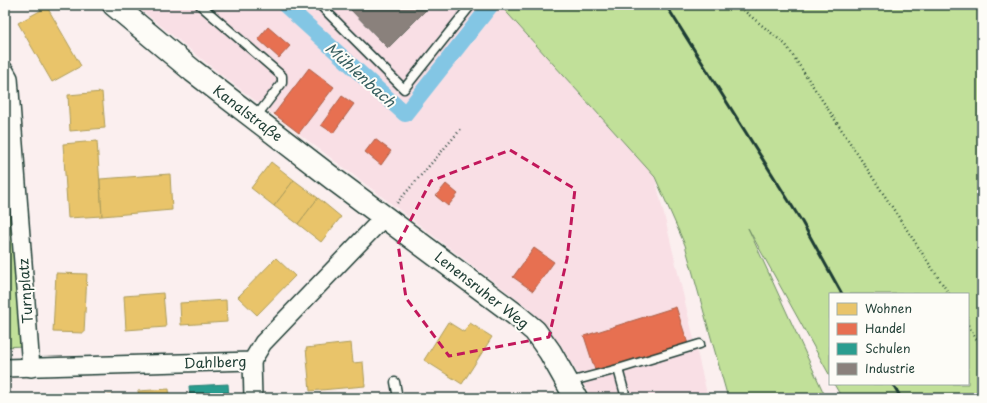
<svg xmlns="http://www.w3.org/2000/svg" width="987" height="403" font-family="'Playpen Sans',sans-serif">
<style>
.built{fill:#f9dfe5}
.green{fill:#c1e099;stroke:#708e66}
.homes{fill:#e9c46a;stroke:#ac9c5a}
.shops{fill:#e76f51;stroke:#ab6048}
.schools{fill:#2a9d8f;stroke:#278074}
.industry{fill:#8a817c;stroke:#6a6d66}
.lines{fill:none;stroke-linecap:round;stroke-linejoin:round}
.canal{stroke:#83c6e4;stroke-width:16}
.lane-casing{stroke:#1f3d34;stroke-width:11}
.street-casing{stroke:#1f3d34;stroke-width:20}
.secondary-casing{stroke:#1f3d34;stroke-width:25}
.path{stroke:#1f3d34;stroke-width:2.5;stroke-dasharray:1 3;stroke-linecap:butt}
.lane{stroke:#fdfcf7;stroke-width:8}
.street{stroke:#fdfcf7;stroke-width:17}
.secondary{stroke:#fdfcf7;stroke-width:22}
.rail{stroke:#1f3d34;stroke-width:3}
.marked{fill:none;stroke:#c2185b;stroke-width:3;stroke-dasharray:8 5;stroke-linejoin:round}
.labels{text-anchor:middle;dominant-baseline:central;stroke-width:4;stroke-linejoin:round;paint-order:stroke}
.street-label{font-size:14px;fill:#1f3d34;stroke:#fdfcf7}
.water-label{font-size:15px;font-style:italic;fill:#385f60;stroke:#fdfcf7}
</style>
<rect width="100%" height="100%" fill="#fbefef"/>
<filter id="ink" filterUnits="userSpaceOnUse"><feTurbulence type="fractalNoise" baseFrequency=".025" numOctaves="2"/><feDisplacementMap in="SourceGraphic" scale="8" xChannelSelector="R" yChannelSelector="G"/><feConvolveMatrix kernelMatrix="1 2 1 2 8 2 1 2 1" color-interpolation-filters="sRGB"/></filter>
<g filter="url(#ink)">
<!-- built -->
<polygon class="built" points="135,5 500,5 655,177 708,398 592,398 561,345 531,310 219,73"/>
<!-- green -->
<g class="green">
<polygon points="500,5 982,5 982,398 842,398 834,384 968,384 968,294 830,294 830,376 748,228 826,398 728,398 685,245 655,177"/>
<polygon points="5,130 23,346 5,347"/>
</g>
<!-- homes -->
<g class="homes">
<polygon points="47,7 81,66 52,82 18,23"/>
<polygon points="102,92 105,128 70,131 68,95"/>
<polygon points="97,141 102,216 68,218 63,144"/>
<polygon points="271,162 294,180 274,206 251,188"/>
<polygon points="170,174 172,210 102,216 100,179"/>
<polygon points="294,180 318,198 298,224 274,206"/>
<polygon points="318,198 341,217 321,242 298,224"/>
<polygon points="276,258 295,276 257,315 238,297"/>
<polygon points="56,273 87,274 84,333 53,332"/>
<polygon points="163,293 166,327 126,330 124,296"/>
<polygon points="226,300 227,322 181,325 180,303"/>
<polygon points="448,322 464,332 470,323 492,337 462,384 424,360"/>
<polygon points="351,343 353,363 363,362 365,386 310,391 306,348"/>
<polygon points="169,389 170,398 139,398 138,391"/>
<polygon points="113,395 113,398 80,398"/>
</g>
<!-- shops -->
<g class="shops">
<polygon points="268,27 290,46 279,58 258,39"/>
<polygon points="309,68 334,87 299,133 274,114"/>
<polygon points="342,96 354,104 333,133 321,125"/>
<polygon points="375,139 391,151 381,165 365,152"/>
<polygon points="446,184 458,194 448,206 436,196"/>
<polygon points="534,248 554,262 533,291 513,277"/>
<polygon points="676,307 688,344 596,373 584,336"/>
</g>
<!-- schools -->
<polygon class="schools" points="228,384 229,398 190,398 189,386"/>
<!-- industry -->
<polygon class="industry" points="346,5 431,5 388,48"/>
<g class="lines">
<!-- canal -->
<polyline class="canal" points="285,5 405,114 491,5"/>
<!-- lane casing -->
<g class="lane-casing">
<g id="lane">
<polyline points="200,5 282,76 282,83 255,118"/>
<polyline points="320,5 404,89 471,5"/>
<polyline points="618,369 626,398"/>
<polyline points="395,382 398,398"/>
<polyline points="569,382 618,369 700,344"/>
</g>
</g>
<!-- street casing -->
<g class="street-casing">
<g id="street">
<polyline points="5,71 9,78 31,368"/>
<polyline points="252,361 253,398"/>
<polyline points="5,368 252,361 263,343 385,216"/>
</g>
</g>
<!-- secondary casing -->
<g class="secondary-casing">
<polyline id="secondary" points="114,5 193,71 336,181 516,315 535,331 550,352 576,398"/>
</g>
<!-- path -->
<g class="path">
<polyline points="737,5 786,45 949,294"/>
<polyline points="397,203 461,129"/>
<polyline points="968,325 982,348"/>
</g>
<!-- lane -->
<use href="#lane" class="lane"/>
<!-- street -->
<use href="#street" class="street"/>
<!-- secondary -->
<use href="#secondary" class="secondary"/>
<!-- rail -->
<g class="rail">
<polyline points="666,5 802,222 842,294"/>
<polyline points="893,384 901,398"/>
</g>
</g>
</g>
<!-- marked area -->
<path class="marked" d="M510,150L575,189L567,259L549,337L449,356L406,298L398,244L431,181Z"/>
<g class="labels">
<!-- street labels -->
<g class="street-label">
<text transform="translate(248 113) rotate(37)">Kanalstraße</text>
<text transform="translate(482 290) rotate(38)">Lenensruher Weg</text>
<text transform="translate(25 291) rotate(-94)">Turnplatz</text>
<text transform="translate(215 362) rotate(-2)">Dahlberg</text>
</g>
<!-- water labels -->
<g class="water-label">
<text transform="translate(361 74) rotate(42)">Mühlenbach</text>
</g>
</g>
<!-- margin -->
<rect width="987" height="403" fill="none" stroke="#fdfcf7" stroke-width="20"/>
<rect x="10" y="10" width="967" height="383" fill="none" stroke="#1f3d34" stroke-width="1.5" filter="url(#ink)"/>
<!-- legend -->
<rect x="829" y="293" width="140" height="92" fill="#fdfcf7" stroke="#a4b0a9"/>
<rect x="837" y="303" width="20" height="12" fill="#e9c46a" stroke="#a4b0a9"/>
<text x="865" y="313" font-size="12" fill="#1f3d34">Wohnen</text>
<rect x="837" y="323" width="20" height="12" fill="#e76f51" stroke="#a4b0a9"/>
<text x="865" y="333" font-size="12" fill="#1f3d34">Handel</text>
<rect x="837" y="343" width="20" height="12" fill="#2a9d8f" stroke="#a4b0a9"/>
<text x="865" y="353" font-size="12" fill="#1f3d34">Schulen</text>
<rect x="837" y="363" width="20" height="12" fill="#8a817c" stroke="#a4b0a9"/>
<text x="865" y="373" font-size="12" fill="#1f3d34">Industrie</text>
</svg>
